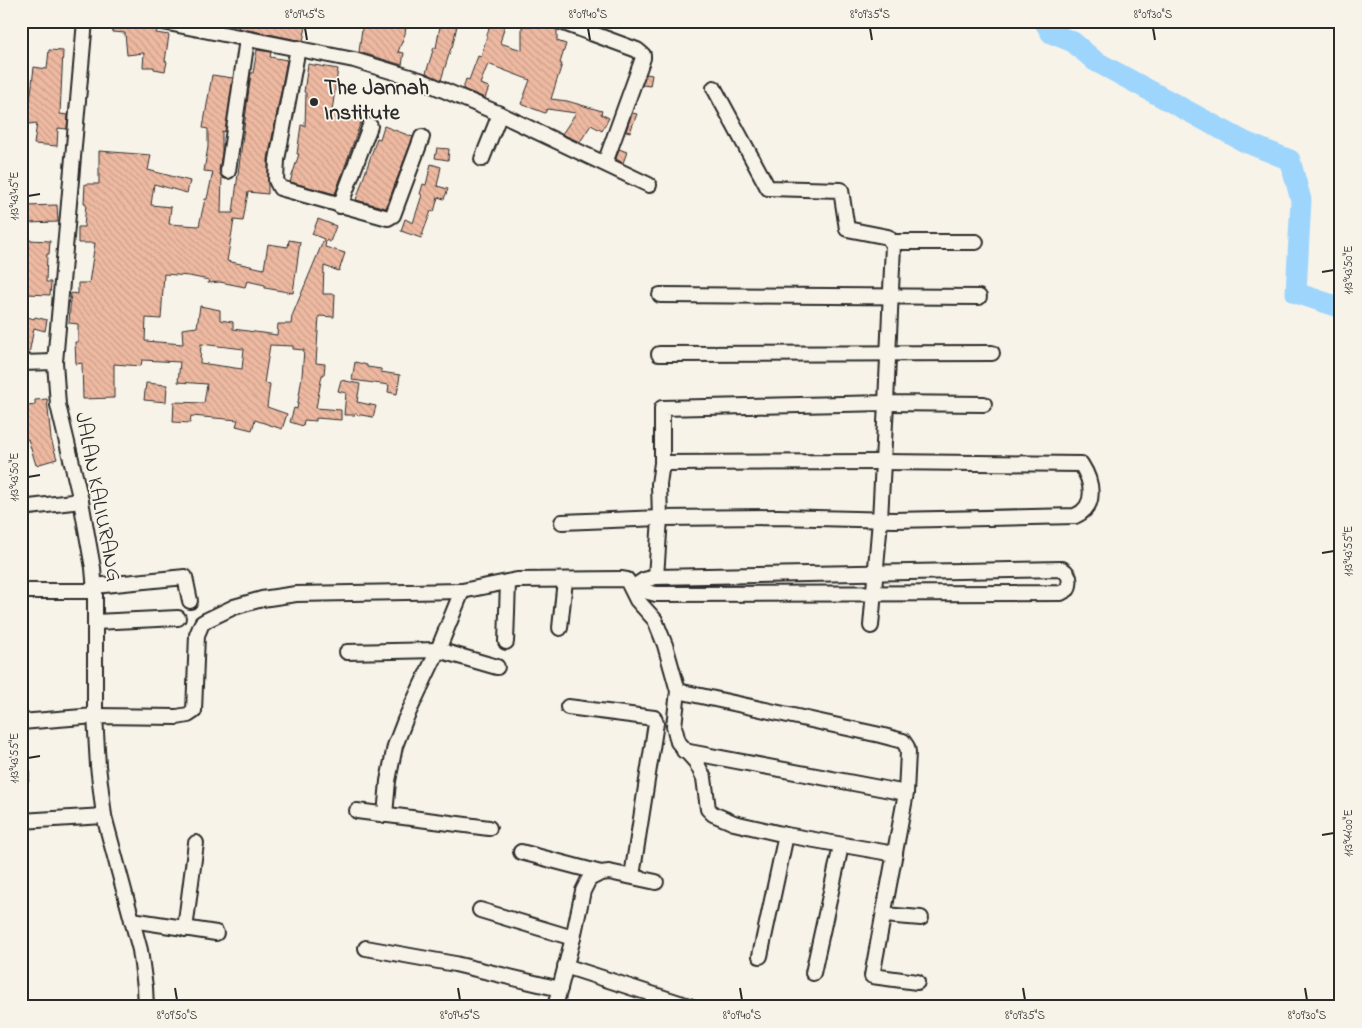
<svg xmlns="http://www.w3.org/2000/svg" width="1362" height="1028" font-family="'Indie Flower',sans-serif">
<style>
.lines{fill:none;stroke-linecap:round;stroke-linejoin:round}
.river{stroke:#9ed5fd;stroke-width:21}
.building{fill:url(#building-back-hatch);stroke:#2b2b2b;fill-rule:evenodd}
.minor-casing{stroke:#2b2b2b;stroke-width:18}
.minor{stroke:#f7f3e8;stroke-width:14}
.ticks{fill:none;stroke:#2b2b2b;stroke-width:2}
.poi-dot{fill:#2b2b2b;stroke:#f7f3e8;stroke-width:2}
.labels{text-anchor:middle;dominant-baseline:central;stroke-width:4;stroke-linejoin:round;paint-order:stroke}
.poi-label{font-size:22px;font-weight:bold;fill:#2b2b2b;stroke:#f7f3e8;text-anchor:start}
.street-label{font-size:22px;fill:#2b2b2b;stroke:#f7f3e8}
.neatline{fill:none;stroke:#2b2b2b;stroke-width:2}
.ticks-label{font-size:12px;text-anchor:middle;fill:#2b2b2b}
</style>
<defs>
<pattern id="building-back-hatch" width="6" height="6" patternUnits="userSpaceOnUse" patternTransform="scale(1.25)"><rect width="6" height="6" fill="#eeb9a1"/><path d="M-1 5l2 2M0 0l6 6M5-1l2 2" fill="none" stroke="#cc9f8b"/></pattern>
</defs>
<rect width="100%" height="100%" fill="#f7f3e8"/>
<filter id="ink" filterUnits="userSpaceOnUse"><feTurbulence type="fractalNoise" baseFrequency=".02" numOctaves="2"/><feDisplacementMap in="SourceGraphic" scale="10" xChannelSelector="R" yChannelSelector="G"/><feConvolveMatrix kernelMatrix="1 2 1 2 8 2 1 2 1" color-interpolation-filters="sRGB"/></filter>
<g filter="url(#ink)">
<g class="lines">
<!-- river -->
<polyline class="river" points="1044,21 1051,33 1073,42 1095,61 1245,142 1290,160 1301,200 1296,293 1336,306 1341,306"/>
</g>
<!-- building -->
<g class="building">
<polygon points="239,21 263,24 264,21 281,21 306,27 303,41 238,28"/>
<polygon points="363,21 407,21 405,34 398,52 404,53 402,65 359,52"/>
<polygon points="441,21 458,21 452,48 451,48 441,80 426,73 434,47 436,48"/>
<polygon points="491,21 506,21 500,43 522,50 522,26 545,26 554,27 557,30 557,41 566,44 560,63 562,64 551,99 567,101 602,111 601,114 609,118 602,131 591,125 580,142 562,134 576,113 547,109 545,113 521,104 530,80 488,64 480,84 489,87 485,98 463,89 466,79 469,80 478,56 481,57"/>
<polygon points="113,22 152,27 157,30 156,33 169,35 165,61 167,62 165,71 154,69 154,67 143,67 144,53 127,55 125,33 112,32"/>
<polygon points="49,50 63,51 60,114 68,115 67,129 58,128 57,146 34,144 37,123 29,124 26,110 29,110 34,67 47,69"/>
<path d="M257,50L271,52L270,57L287,60L268,159V194L248,192L243,221L234,220L227,261L264,269L268,244L288,247L289,240L300,242L293,293L265,288V285L247,281L245,287L220,282L208,283L209,280L189,276L164,274L161,319L146,318L145,341L183,344L182,329L197,327L200,306L220,310V320L233,322V329L277,335L278,324H291L292,316L324,239L312,234L318,219L336,226L330,242L326,240L325,247L345,253L339,271L324,266L323,294H335L334,317L319,316L316,363L325,364L324,375H322L316,408L341,410V420L316,418V421L304,420L303,426L290,422L294,408L297,409L302,376L304,350L293,349V346L270,345L264,383L270,384L267,407L287,414L282,429L255,420L252,430L236,426L238,420L191,416L190,423L173,422L174,402L204,403L207,384L178,382L180,362L142,360L141,366L114,364V398L83,399L82,363L76,364L75,342H78V324L69,323L71,293L78,294V283H89L95,243H78V227H84L86,203H84L85,184H99V151L151,155L148,170L190,181L187,193L154,184L151,205L171,207L169,224L199,226L205,199H207L213,172L204,171L208,147V129L203,128L212,75L233,78L225,132L222,131V153L219,170L222,177L221,213H233L251,73H253ZM201,344L244,349L242,369L200,363Z"/>
<polygon points="308,64 338,69 332,111 362,119 335,194 290,182 299,154 297,154 301,125 305,126 306,93 304,92"/>
<polygon points="646,74 652,75 650,86 642,85"/>
<polygon points="632,113 637,114 630,132 626,131"/>
<polygon points="384,126 413,137 386,208 356,200 377,138 380,139"/>
<polygon points="437,148 449,149 448,160 435,158"/>
<polygon points="619,149 627,152 623,163 616,159"/>
<polygon points="431,164 441,167 437,186 448,189 444,199 438,197 434,212 431,211 421,238 401,231 405,219 413,223 422,195 420,194 423,184 426,185"/>
<polygon points="57,205 58,222 26,223 26,206"/>
<polygon points="28,240 50,241 49,254 47,254 46,282 51,282 50,295 27,294"/>
<polygon points="21,315 34,319 35,317 47,320 45,331 34,328 29,354 21,354"/>
<polygon points="355,362 367,365 367,367 381,369 381,372 400,375 397,394 388,392 389,385 352,380"/>
<polygon points="341,380 360,384 357,402 376,406 373,417 355,414 355,415 344,415 346,393 338,391"/>
<polygon points="146,383 167,385 166,402 144,400"/>
<polygon points="47,399 51,439 57,459 36,465 28,439 21,440 21,407 35,405 35,400"/>
</g>
<g class="lines">
<!-- minor casing -->
<g class="minor-casing">
<g id="minor">
<polyline points="85,21 55,362 58,405 81,501 93,568 95,591 95,716 98,766 104,816 140,950 145,987 146,1007"/>
<polyline points="158,21 354,60 420,80 500,114 649,185"/>
<polyline points="561,22 637,50 643,55 643,58 605,163"/>
<polyline points="298,48 277,160 276,180 280,188 388,218 393,215 396,207 422,137"/>
<polyline points="714,88 768,188 841,190 847,229 888,237 893,245"/>
<polyline points="482,159 500,114"/>
<polyline points="228,171 247,39"/>
<polyline points="340,206 370,126"/>
<polyline points="976,242 896,242 893,245 886,403 984,404"/>
<polyline points="660,295 979,297"/>
<polyline points="659,354 992,353"/>
<polyline points="21,363 55,362"/>
<polyline points="21,508 81,501"/>
<path d="M562,522L660,518L778,517L894,520L1075,516C1098,506 1092,481 1081,464L882,462L662,463"/>
<path d="M1062,569C1070,574 1071,580 1068,589L1061,593L656,594L632,588L644,580L656,577Z"/>
<polyline points="656,577 660,518 659,484 662,463 662,408 886,403 880,520 871,626"/>
<polyline points="94,586 185,577 190,601"/>
<polyline points="21,591 95,591"/>
<polyline points="95,622 178,618"/>
<polyline points="560,628 565,580"/>
<polyline points="506,642 508,582"/>
<polyline points="347,652 438,650 497,667"/>
<polyline points="678,691 880,735 903,741 907,747 908,752 906,793 872,976 917,982"/>
<polyline points="568,707 654,718 656,723 632,876"/>
<polyline points="21,722 95,716 177,717 188,715 194,711 197,635 202,623 207,620 234,607 262,599 296,594 462,591 517,580 621,579 627,580 637,600 655,620 665,645 678,691 674,726 678,742 696,762 704,778 708,809 713,814 734,823 786,835 895,854"/>
<polyline points="684,751 906,793"/>
<polyline points="21,765 21,777"/>
<polyline points="357,811 489,828"/>
<polyline points="385,815 388,781 395,746 405,720 438,650 462,591"/>
<polyline points="21,821 104,816"/>
<polyline points="521,852 601,873"/>
<polyline points="480,910 573,938"/>
<polyline points="884,915 921,918"/>
<polyline points="132,920 216,933"/>
<polyline points="185,929 196,843"/>
<polyline points="366,948 455,964 560,989"/>
<polyline points="760,956 786,835"/>
<polyline points="565,966 692,1007"/>
<polyline points="813,973 841,846"/>
<polyline points="555,1007 573,938 583,891 589,879 601,873 609,872 656,882"/>
</g>
</g>
<!-- minor -->
<use href="#minor" class="minor"/>
</g>
</g>
<!-- ticks -->
<path class="ticks" d="M305,28L307,40M588,28L590,40M870,28L872,40M1153,28L1155,40M28,196L40,194M1322,272L1334,270M28,477L40,475M1322,553L1334,551M28,758L40,756M1322,835L1334,833M175,988L177,1000M458,988L460,1000M740,988L742,1000M1023,988L1025,1000M1305,988L1307,1000"/>
<!-- markers -->
<circle class="poi-dot" cx="314" cy="102" r="5"/>
<g class="labels">
<!-- poi labels -->
<g class="poi-label">
<text x="324" y="89">The Jannah<tspan x="324" dy="25">Institute</tspan></text>
</g>
<!-- street labels -->
<g class="street-label">
<text transform="translate(97 497) rotate(79)">JALAN KALIURANG</text>
</g>
</g>
<!-- margin -->
<rect width="1362" height="1028" fill="none" stroke="#f7f3e8" stroke-width="55"/>
<rect x="28" y="28" width="1306" height="972" class="neatline"/>
<g class="ticks-label">
<text x="305" y="18">8°09'45"S</text>
<text x="588" y="18">8°09'40"S</text>
<text x="870" y="18">8°09'35"S</text>
<text x="1153" y="18">8°09'30"S</text>
<text transform="translate(14 196) rotate(-90)" y="4">113°43'45"E</text>
<text transform="translate(1348 270) rotate(-90)" y="4">113°43'50"E</text>
<text transform="translate(14 477) rotate(-90)" y="4">113°43'50"E</text>
<text transform="translate(1348 551) rotate(-90)" y="4">113°43'55"E</text>
<text transform="translate(14 758) rotate(-90)" y="4">113°43'55"E</text>
<text transform="translate(1348 833) rotate(-90)" y="4">113°44'00"E</text>
<text x="177" y="1019">8°09'50"S</text>
<text x="460" y="1019">8°09'45"S</text>
<text x="742" y="1019">8°09'40"S</text>
<text x="1025" y="1019">8°09'35"S</text>
<text x="1307" y="1019">8°09'30"S</text>
</g>
</svg>
